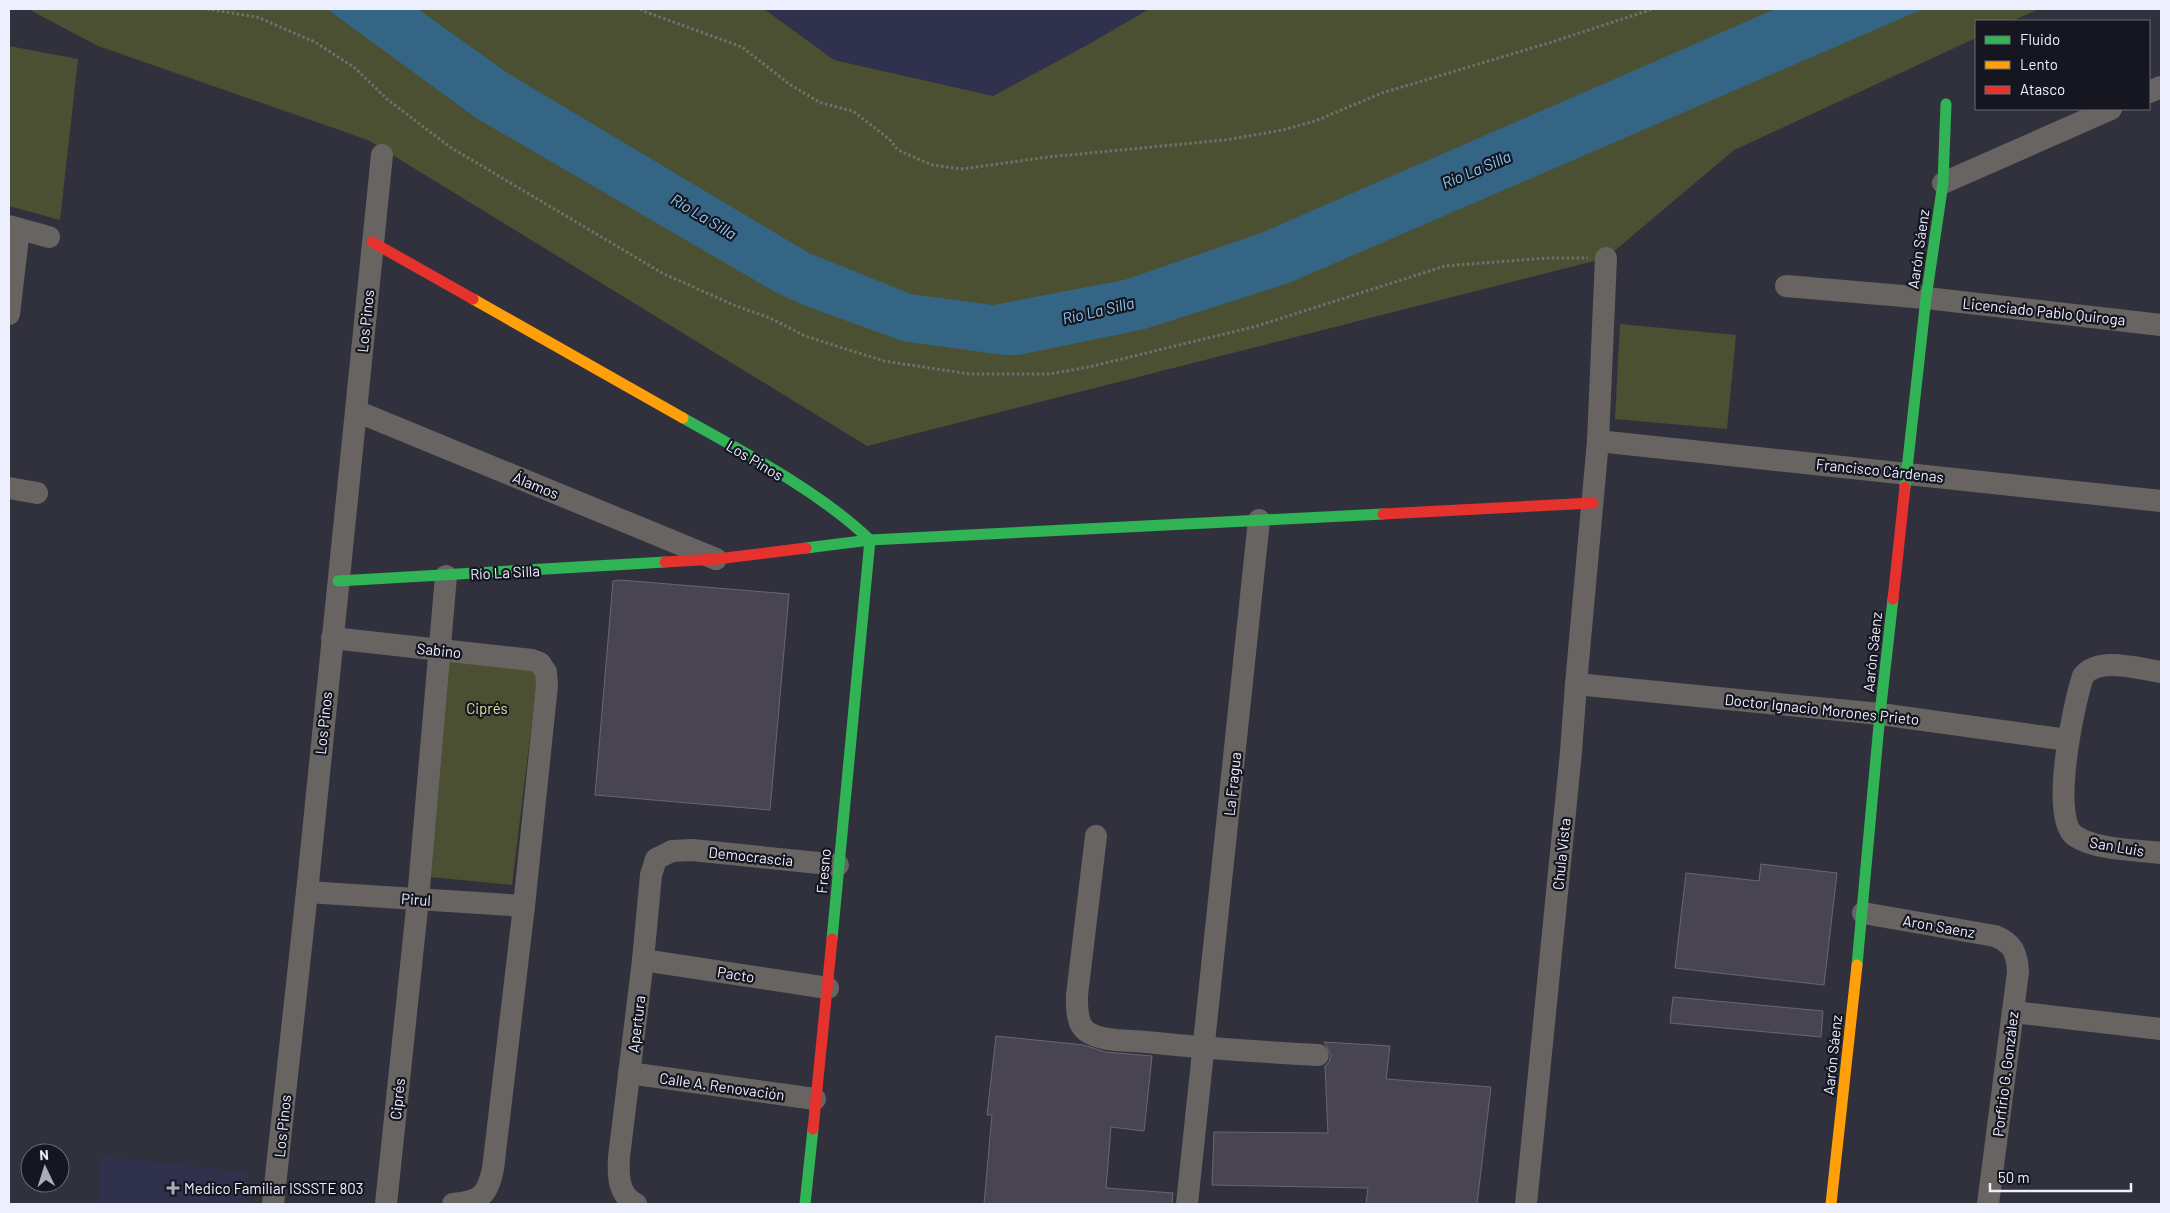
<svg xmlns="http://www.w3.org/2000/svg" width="2170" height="1213" font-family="Barlow,sans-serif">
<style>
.built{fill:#30314d}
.green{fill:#4a5031}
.water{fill:#346585}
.building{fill:#494452;stroke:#696671}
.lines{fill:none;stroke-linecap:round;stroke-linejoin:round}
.path{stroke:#716f70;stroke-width:3;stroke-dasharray:2.5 2.5;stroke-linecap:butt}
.street{stroke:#686461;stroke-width:22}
.fast{stroke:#30b455;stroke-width:11}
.slow{stroke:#ff9f0a;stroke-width:11}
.jam{stroke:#e5322d;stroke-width:11}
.poi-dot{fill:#abacba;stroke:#151620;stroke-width:2}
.labels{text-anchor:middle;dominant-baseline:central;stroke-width:4.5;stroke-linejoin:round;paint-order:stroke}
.street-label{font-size:15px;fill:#edeefe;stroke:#151620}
.park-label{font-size:15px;fill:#d5e691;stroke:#151620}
.poi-label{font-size:15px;fill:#edeefe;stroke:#151620;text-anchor:start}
.water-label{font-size:16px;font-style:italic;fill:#8ac9f3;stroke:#151620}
</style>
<rect width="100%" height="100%" fill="#31313d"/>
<!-- built -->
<g class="built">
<polygon points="764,9 1149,9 1089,44 993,96 834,60"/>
<polygon points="101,1156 247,1172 245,1204 98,1204"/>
</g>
<!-- green -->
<g class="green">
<polygon points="28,9 764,9 834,60 993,96 1089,44 1149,9 2039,9 2012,21 1976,21 1976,38 1734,150 1606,258 867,446 368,140 98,46"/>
<polygon points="9,46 78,59 60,220 9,206"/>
<polygon points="1620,324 1736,335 1727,429 1615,419"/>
<polygon points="444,657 539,664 512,885 430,877"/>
</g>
<!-- water -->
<polygon class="water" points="327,9 418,9 509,74 809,253 911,294 993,305 1124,280 1261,233 1775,9 1923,9 1289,283 1145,329 1019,355 1003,355 902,341 803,305 775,292 476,118"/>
<!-- building -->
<g class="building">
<polygon points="620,580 789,594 770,810 595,795 613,581"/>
<polygon points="1761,864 1837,873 1824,985 1675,968 1686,873 1759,881"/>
<polygon points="1673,997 1823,1011 1821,1037 1670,1023"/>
<polygon points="996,1036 1084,1045 1105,1052 1152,1056 1144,1131 1111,1127 1106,1188 1173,1193 1172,1204 984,1204 992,1115 987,1115"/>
<polygon points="1324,1042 1390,1046 1386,1079 1491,1087 1477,1204 1366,1204 1368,1188 1212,1185 1214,1132 1328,1133 1325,1066 1329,1062 1331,1055"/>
</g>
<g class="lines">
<!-- path -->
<g class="path">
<polyline points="207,9 257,17 315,42 355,68 388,100 450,147 662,273 736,306 770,318 805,336 884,361 970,374 1049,374 1089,367 1257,326 1445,266 1547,258 1588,258"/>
<polyline points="640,9 646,12 742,47 789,84 821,103 853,111 889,139 898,150 932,165 962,169 1048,157 1225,140 1283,130 1315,121 1382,93 1552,42 1653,9"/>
</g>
<!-- street -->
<g class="street">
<polyline points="2149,92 2161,87"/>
<polyline points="1943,183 2111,109"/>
<polyline points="9,226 49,237"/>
<polyline points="1786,286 1926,298 2161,325"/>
<polyline points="9,314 19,229"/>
<polyline points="356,411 716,559"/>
<polyline points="1598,441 2161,501"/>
<polyline points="9,488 37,493"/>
<path d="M332,638L532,660L540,663L546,672L547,685L524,906L493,1169C487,1196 481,1201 453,1204"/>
<path d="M2161,672C2139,669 2099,656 2083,676C2074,703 2049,819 2075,836C2096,850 2136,850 2161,853"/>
<polyline points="1576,684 1880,714 2068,740"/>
<path d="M1096,836L1077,995C1077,1006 1076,1023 1086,1031C1101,1042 1128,1040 1146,1042C1203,1048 1261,1052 1318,1055"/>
<polyline points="307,892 524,906"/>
<path d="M1863,913L1995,936C2013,943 2017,953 2018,972L1988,1204"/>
<polyline points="643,960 828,988"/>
<polyline points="2013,1012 2161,1029"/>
<polyline points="629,1073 815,1099"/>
<polyline points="273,1204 307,892 382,155"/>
<polyline points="386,1204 418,899 446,576"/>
<path d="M636,1204C618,1195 618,1176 619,1157L643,960L651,875L656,859L672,851L692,850L838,865"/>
<polyline points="1187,1204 1259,520"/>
<polyline points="1526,1204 1571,752 1576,684 1598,441 1606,258"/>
</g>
<!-- fast -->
<g class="fast">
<path d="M683,418C745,453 819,491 870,540L832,939"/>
<polyline points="1905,487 1926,298 1943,183 1946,104"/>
<polyline points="806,548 870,540 1383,514"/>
<polyline points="338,581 665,562"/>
<polyline points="1857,965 1880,714 1893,599"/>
<polyline points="805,1204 813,1129"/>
</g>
<!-- slow -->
<g class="slow">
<polyline points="473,299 683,418"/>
<polyline points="1831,1204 1857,965"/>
</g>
<!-- jam -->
<g class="jam">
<polyline points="372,242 473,299"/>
<polyline points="1383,514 1593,503"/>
<polyline points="665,562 717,559 806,548"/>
<polyline points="1893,599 1905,487"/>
<polyline points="813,1129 832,939"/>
</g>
</g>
<!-- markers -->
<path class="poi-dot" d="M170.5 1180.5h5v5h5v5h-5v5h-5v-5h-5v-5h5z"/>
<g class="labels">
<!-- street labels -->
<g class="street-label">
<text transform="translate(1918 249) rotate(-82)">Aarón Sáenz</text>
<text transform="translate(2044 311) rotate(6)">Licenciado Pablo Quiroga</text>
<text transform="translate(365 321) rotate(-84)">Los Pinos</text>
<text transform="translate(755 460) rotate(31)">Los Pinos</text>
<text transform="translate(1880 470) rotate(6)">Francisco Cárdenas</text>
<text transform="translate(536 485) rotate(22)">Álamos</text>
<text transform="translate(505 572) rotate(-3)">Río La Silla</text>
<text transform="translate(439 650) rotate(6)">Sabino</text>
<text transform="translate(1872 652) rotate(-84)">Aarón Sáenz</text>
<text transform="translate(1822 709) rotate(6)">Doctor Ignacio Morones Prieto</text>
<text transform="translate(323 723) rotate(-84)">Los Pinos</text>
<text transform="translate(1232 784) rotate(-84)">La Fragua</text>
<text transform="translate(2117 846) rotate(10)">San Luis</text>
<text transform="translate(1561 854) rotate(-84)">Chula Vista</text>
<text transform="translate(751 856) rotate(6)">Democrascia</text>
<text transform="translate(823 871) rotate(-85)">Fresno</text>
<text transform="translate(416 899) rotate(4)">Pirul</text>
<text transform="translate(1939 926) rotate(10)">Aron Saenz</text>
<text transform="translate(736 974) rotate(9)">Pacto</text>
<text transform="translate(636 1024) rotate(-83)">Apertura</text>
<text transform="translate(1832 1055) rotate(-84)">Aarón Sáenz</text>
<text transform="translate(2005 1074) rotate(-83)">Porfirio G. González</text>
<text transform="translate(722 1086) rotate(8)">Calle A. Renovación</text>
<text transform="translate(397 1099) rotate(-84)">Ciprés</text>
<text transform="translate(282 1126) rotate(-84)">Los Pinos</text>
</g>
<!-- park labels -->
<g class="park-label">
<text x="487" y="708">Ciprés</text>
</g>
<!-- poi labels -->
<g class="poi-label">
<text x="184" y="1188">Medico Familiar ISSSTE 803</text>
</g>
<!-- water labels -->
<g class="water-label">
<text transform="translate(1476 169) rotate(-23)">Río La Silla</text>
<text transform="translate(704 216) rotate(31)">Río La Silla</text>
<text transform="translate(1098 310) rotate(-13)">Río La Silla</text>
</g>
</g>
<!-- border -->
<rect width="2170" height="1213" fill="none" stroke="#edeefe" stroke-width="20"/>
<!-- legend -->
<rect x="1975" y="20" width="175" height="90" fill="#151620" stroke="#6b6c79"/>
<rect x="1985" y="36" width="25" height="8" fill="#30b455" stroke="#6b6c79"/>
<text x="2020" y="45" font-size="15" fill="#edeefe">Fluido</text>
<rect x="1985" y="61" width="25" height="8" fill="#ff9f0a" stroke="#6b6c79"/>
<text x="2020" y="70" font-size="15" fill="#edeefe">Lento</text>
<rect x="1985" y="86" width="25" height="8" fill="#e5322d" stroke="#6b6c79"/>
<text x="2020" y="95" font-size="15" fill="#edeefe">Atasco</text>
<!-- north arrow -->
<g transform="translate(45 1168) rotate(356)"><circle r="24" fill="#151620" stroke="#6b6c79"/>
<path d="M0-4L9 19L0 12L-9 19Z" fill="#abacba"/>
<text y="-8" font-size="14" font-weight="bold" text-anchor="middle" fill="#edeefe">N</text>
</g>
<!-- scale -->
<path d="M1990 1183v8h141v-8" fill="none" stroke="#edeefe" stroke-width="2.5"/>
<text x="1998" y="1183" font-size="15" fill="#edeefe" stroke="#151620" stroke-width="4" paint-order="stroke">50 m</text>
</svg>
